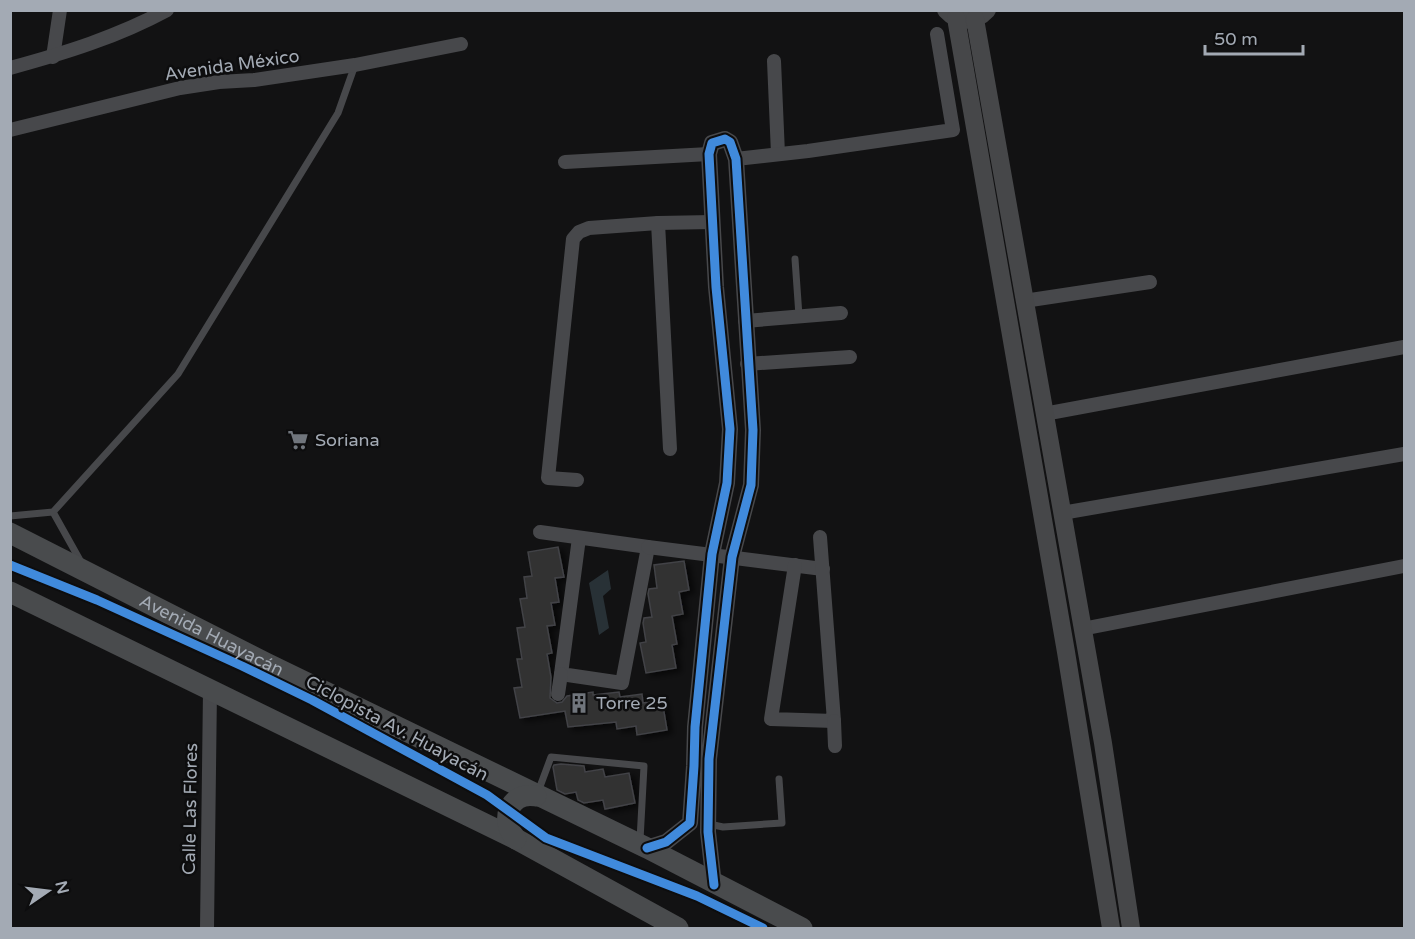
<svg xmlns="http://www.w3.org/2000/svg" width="1415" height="939" font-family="'Varela Round',sans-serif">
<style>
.water{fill:#283136}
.building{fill:#313133;stroke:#424346;stroke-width:1.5;filter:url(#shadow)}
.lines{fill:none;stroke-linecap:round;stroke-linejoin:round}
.service{stroke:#47484b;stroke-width:7}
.minor{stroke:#47484b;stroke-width:14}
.tertiary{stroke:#47484b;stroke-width:16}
.secondary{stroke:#464749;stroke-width:18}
.primary{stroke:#494b4d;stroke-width:21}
.cycleway-casing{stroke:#0d0d0e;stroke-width:13}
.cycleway{stroke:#408adc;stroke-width:9}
.labels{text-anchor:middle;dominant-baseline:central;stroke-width:5;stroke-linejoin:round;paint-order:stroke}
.street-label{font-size:18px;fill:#a3aab4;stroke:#0d0d0e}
.poi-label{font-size:18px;fill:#a3aab4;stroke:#0d0d0e;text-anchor:start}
</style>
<defs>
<filter id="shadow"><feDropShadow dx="5" dy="3" stdDeviation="3" flood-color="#0009"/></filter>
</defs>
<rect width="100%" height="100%" fill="#121213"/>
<!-- water -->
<polygon class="water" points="608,570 611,589 603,596 609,628 599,635 589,583"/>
<!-- building -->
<g class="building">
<polygon points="558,547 564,577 555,578 559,602 551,603 555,625 547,626 552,653 547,654 551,677 550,698 557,703 562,702 567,696 593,692 593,695 619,692 620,697 642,694 643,703 662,700 667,730 637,735 636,726 617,729 616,722 568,727 565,711 520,718 514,688 522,687 517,659 522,659 517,628 525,627 520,599 527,598 524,577 532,576 528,552"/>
<polygon points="684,561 689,590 679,592 683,614 672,616 677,644 672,645 676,668 646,673 640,643 646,642 643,623 644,618 652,617 648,594 649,589 657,588 654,565"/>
<polygon points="561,764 584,766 585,772 603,769 605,777 629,773 635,803 605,809 603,800 584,803 578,800 576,792 565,794 557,790 553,767 554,765"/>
</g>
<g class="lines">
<!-- service -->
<g class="service">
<polyline points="795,259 799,316"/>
<polyline points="53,512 81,562"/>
<polyline points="10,516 53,512 178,374 338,113 355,65"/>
<polyline points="538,792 551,757 644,766 640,840"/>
<polyline points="709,824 723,827 782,823 779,779"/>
</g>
<!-- minor -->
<g class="minor">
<polyline points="53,57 60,10"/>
<polyline points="774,61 778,154"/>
<path d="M10,68C65,53 117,37 167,10"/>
<polyline points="10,130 180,88 219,82 254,80 355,65 461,44"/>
<polyline points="736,159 808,151 953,130 937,34"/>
<polyline points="565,162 709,154"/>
<polyline points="658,223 670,449"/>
<polyline points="1024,301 1150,282"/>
<polyline points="745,321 841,313"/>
<polyline points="747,364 850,357"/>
<polyline points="1044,414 1404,347"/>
<polyline points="577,480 548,478 573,239 579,232 589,228 658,223 712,222"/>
<polyline points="1062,513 1404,454"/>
<polyline points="540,532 648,547 622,683 561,674 579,538"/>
<polyline points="648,547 823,569"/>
<polyline points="795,565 771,719 834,721 820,537"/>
<polyline points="1082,629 1404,566"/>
<polyline points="558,694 561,674"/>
<polyline points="834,721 835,746"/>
<polyline points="207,928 210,690"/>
</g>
<!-- tertiary -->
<polyline class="tertiary" points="647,848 666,842 690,823 694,766 695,727 712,554 727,483 730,429 716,287 709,154 712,143 725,139 730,142 736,159 753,430 751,485 732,557 709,759 708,832 714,885"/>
<!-- secondary -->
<g class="secondary">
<path d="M946,10C958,23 975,23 987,10"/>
<polyline points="956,18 1066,652 1111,928"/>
<polyline points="975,19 1103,743 1131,928"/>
</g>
<!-- primary -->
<g class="primary">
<path id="s1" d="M10,533L266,663L647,848L802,928"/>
<polyline points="10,592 516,839 678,928"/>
<path d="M516,839C499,821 509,791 536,796"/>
</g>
<!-- cycleway casing -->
<g class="cycleway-casing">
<g id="cycleway">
<polyline points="10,565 97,600 242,666 312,700 487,795 546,838 697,896 763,928"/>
<polyline points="647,848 666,842 690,823 694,766 695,727 712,554 727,483 730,429 716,287 709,154 712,143 725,139 730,142 736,159 753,430 751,485 732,557 709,759 708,832 714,885"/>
</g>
</g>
<!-- cycleway -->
<use href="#cycleway" class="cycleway"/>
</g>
<!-- icons -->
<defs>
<g id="supermarket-bare" transform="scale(1.62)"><path d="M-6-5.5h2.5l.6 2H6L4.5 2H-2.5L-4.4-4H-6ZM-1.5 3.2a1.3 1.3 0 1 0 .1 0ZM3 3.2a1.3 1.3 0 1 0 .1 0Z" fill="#70757c" stroke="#0d0d0e" stroke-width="2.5" paint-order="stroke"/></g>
<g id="building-bare" transform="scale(1.62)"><path d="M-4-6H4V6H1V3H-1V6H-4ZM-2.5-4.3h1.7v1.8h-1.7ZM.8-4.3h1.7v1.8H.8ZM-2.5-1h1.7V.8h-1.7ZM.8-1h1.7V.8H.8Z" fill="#70757c" stroke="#0d0d0e" stroke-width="2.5" paint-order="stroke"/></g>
</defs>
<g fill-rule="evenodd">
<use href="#supermarket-bare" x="298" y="440"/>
<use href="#building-bare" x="579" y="703"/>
</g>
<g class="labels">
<!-- street labels -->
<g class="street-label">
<text transform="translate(232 65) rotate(-8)">Avenida México</text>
<text stroke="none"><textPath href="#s1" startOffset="226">Avenida Huayacán</textPath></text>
<text transform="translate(397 728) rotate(28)">Ciclopista Av. Huayacán</text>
<text transform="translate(190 809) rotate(-89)">Calle Las Flores</text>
</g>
<!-- poi labels -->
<g class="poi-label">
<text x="315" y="440">Soriana</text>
<text x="596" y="703">Torre 25</text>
</g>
</g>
<!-- border -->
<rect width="1415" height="939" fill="none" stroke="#a3aab4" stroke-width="24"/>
<!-- north arrow -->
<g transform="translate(48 891) rotate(76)" stroke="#0d0d0e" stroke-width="4.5" paint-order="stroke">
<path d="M0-4.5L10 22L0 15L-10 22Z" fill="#a3aab4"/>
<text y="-9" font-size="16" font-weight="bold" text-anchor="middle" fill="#a3aab4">N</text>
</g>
<!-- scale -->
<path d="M1205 45v9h98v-9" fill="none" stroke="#a3aab4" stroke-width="3"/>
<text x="1214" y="45" font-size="18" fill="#a3aab4" stroke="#0d0d0e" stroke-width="4.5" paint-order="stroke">50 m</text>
</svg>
